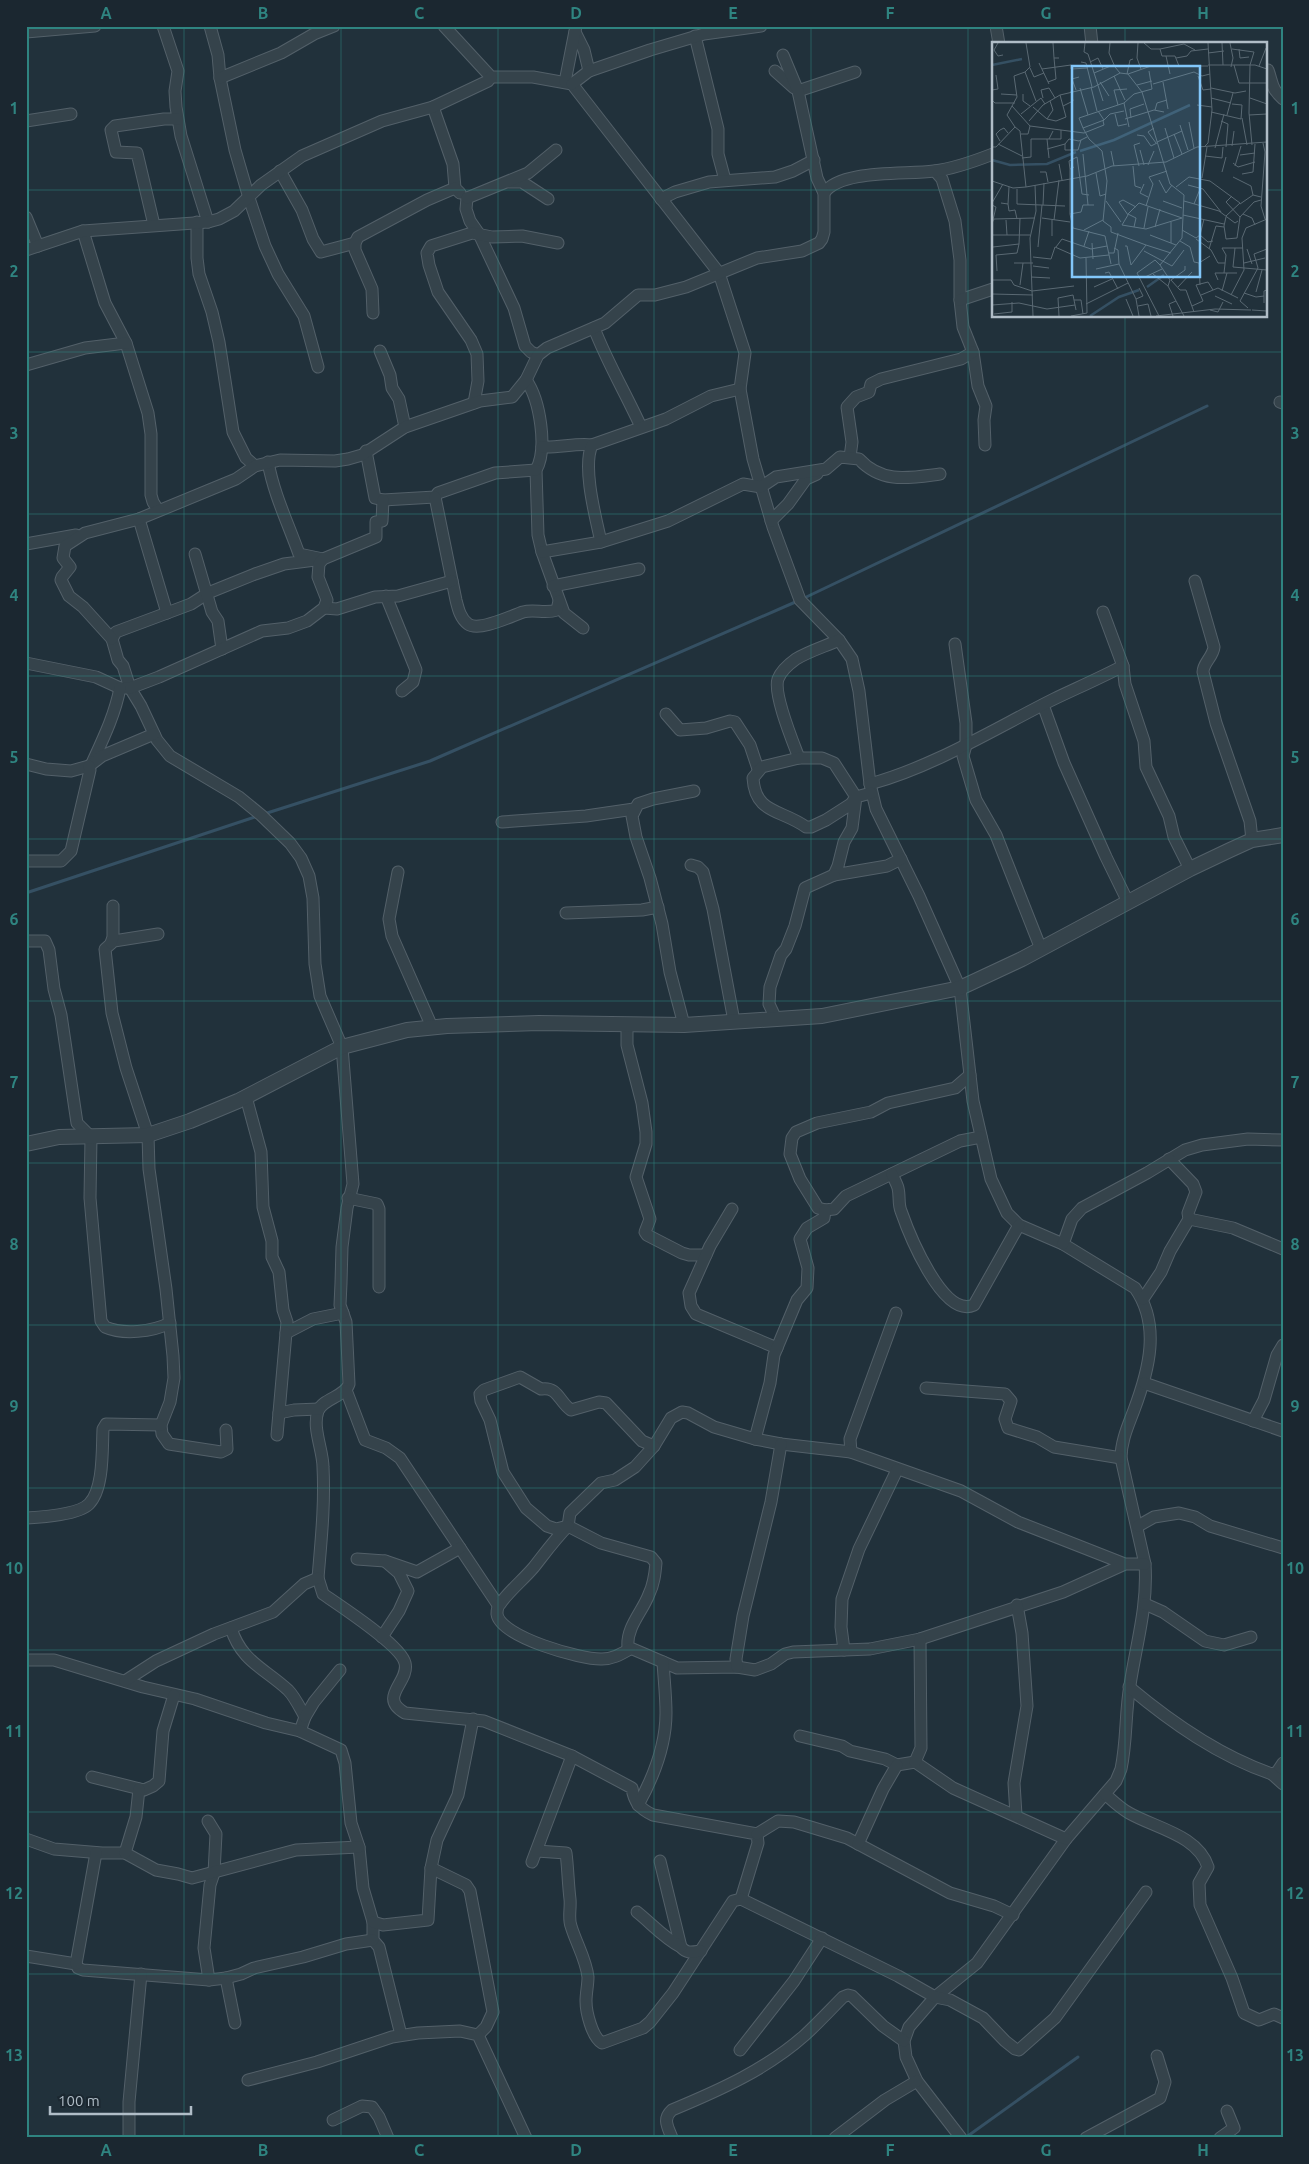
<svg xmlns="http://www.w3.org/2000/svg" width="1309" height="2164" font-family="Ubuntu,sans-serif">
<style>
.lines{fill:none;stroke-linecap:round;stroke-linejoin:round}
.stream{stroke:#355063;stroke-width:3}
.minor-casing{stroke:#536069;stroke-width:13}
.tertiary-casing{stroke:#536069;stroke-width:16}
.minor{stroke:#35434b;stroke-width:11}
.tertiary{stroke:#35434b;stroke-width:14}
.grid{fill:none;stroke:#2f8480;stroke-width:1;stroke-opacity:0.55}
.inset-river{fill:none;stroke:#355063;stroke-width:2.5}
.inset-road{fill:none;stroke:#5a6973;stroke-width:1}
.view{fill:#82c7fa;fill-opacity:0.15;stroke:#82c7fa;stroke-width:2.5}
.inset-edge{fill:none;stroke:#b0bdc7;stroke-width:2.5}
.neatline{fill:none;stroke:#2f8480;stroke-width:2}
.grid-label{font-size:16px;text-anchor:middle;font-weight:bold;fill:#2f8480}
</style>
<rect width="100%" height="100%" fill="#21313b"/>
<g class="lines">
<!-- stream -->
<g class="stream">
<polyline points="264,814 430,761 800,600 1207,406"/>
<polyline points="26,893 258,816"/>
<polyline points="965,2138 1078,2057"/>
</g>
<!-- minor casing -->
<g class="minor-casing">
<g id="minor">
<polyline points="163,26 178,71 175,91 176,107 181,136 208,222"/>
<polyline points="210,26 218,55 220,78 235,150 249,198 265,246 278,274 304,316 318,367"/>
<path d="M444,26L491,77H533L572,84L719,273L745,353L740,389L753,459L773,527L800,600L839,640L852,659L859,691L870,784L876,809L919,896L960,988L973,1101L991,1179L1007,1213L1019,1225L1063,1244L1135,1288C1161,1325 1149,1370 1134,1410C1128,1426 1121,1441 1121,1458L1145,1564C1148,1606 1136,1645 1130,1685C1125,1713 1127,1741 1121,1769L1116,1781L1066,1839L977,1963L935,1997L909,2027L904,2041L906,2057L917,2081L961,2138"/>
<polyline points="996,26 999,44"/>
<polyline points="1090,26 1092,44"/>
<polyline points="26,32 95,26"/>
<polyline points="575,32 584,50 589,71"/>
<polyline points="695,36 718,129 718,154 725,180"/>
<path d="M1265,70H1268C1273,84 1271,88 1283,99"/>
<polyline points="775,71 794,88"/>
<polyline points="220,78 281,53 314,34 334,26"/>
<polyline points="565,82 576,26"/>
<polyline points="572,84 589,71 650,50 704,34 761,26"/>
<polyline points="798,91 855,72"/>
<polyline points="433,107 453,164 455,188 460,193"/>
<polyline points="26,121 71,114"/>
<polyline points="280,171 302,210 313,239 321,252 355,243"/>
<polyline points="935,171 942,179 955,221 960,260 960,300 963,327 973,352 978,386 986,406 984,420 985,445"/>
<polyline points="509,182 522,182 548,199"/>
<path d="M824,193C841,169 906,175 934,171C953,169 975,161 993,154"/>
<polyline points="467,198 466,209 470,221 479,234 514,308 525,346 531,352 538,355"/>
<polyline points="467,198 528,173 556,150"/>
<polyline points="661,199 675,192 709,182 775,177 793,171 814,160"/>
<polyline points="26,217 38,246"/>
<polyline points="197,222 197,258 199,274 212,312 219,342 233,432 246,458 255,466"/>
<polyline points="154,225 137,153 116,152 111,130 115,126 164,119 177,119"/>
<polyline points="83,231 105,303 126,343 148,413 151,434 151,495 153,502 158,510"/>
<polyline points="26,250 83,231 208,222 219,219 234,211 261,185 302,156 382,121 433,107 488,81 491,77"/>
<polyline points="960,300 993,289"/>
<polyline points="373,313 372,289 355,250 355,243 358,237 427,200 455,188"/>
<path d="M594,328C607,362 626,394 641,427"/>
<polyline points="380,351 390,375 392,388 399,399 405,427"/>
<polyline points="26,365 85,348 126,343"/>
<path d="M526,380C540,400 548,449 536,470L538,535L542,552L564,613L583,628"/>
<polyline points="1280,402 1283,403"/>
<polyline points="474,403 478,381 477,354 471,340 438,292 429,265 427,253 431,246 472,233 492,237 522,236 558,243"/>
<path d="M542,447C559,448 576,443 592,445"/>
<polyline points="366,451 375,498 383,500 435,497 438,493 495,473 536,470"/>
<polyline points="850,457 852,442 847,407 856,397 869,392 871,384 881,379 961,359 973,352"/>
<path d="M268,462C274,495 288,523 299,554L323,559L284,564L255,574L208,593L191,604L116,632L112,639L118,660L123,666L130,688L141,706L157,740L170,756L239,797L261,815L290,843L301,858L309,876L313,898L315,964L320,996L342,1047L353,1184L347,1208L342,1247L341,1283L340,1305L346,1322L349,1384C345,1397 323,1398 318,1411C312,1428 323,1450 323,1467C325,1505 321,1541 318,1578L323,1594C340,1606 401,1645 405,1663C410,1682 377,1697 405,1713L484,1721L572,1756L632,1788C634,1802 640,1809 653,1815L757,1834L758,1843L741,1899"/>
<path d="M435,497L456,600C458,608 460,618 468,624C479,632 511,616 523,612C534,609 546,614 557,610L559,601"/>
<polyline points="139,519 167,613"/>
<polyline points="771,521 788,504 806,479 817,474"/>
<path d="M601,542C596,519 582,467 592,445L666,419L711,396L740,389"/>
<polyline points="26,544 76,535"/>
<path d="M542,552L601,542L668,521L743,484L761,487L776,477L826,469L840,457L859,459C882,484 909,478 940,474"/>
<polyline points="195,554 212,612 218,621 222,649"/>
<path d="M1195,581L1214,647C1213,657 1203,663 1203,672L1216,723L1250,821L1252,840"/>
<polyline points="553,586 639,569"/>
<polyline points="386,596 416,670 413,682 402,691"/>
<polyline points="324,608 337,609 375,597 398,596 452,581"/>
<polyline points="1103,612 1123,666 1125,684 1144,741 1146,767 1169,816 1174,837 1190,869"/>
<polyline points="112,639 83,607 69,596 61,580 62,577 70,567 63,558 65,546 85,533 139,519 236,479 255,466 280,460 335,461 348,459 362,455 405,427 480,401 512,397 526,380 538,355 547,348 605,323 638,295 655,295 686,287 757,258 802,251 819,243 822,239 824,232 824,193 817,178 798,91 783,55"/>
<polyline points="955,644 966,723 966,745 963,756 976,800 996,835 1041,949"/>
<polyline points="26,663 96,677 120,688 130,688 159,677 262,631 288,628 307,621 324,608 327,600 318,577 319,564 323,559 376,537 376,522 382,521 383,500"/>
<polyline points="1043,705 1064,763 1106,857 1128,902"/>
<polyline points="666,714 680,730 706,728 730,721 735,722 750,745 758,769"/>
<path d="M799,758C793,742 773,694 778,679C781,671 789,664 796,659C809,651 826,646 839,640"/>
<path d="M93,761C104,737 115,714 120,688"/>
<polyline points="26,764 46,769 71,771 89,766 102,756 154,734"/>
<path d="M870,784C935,766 994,729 1054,699C1077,688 1100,678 1123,666"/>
<path d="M871,793L856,797L851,804L826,820L811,827H806C781,809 755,814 753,778L762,767L799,758H822L834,763L856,797L852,828L844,842L838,866L834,875L887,866L901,859"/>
<polyline points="502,822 586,816 634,809"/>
<polyline points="26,861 61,861 71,851 90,770 89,766"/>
<polyline points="691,865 698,867 703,872 713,909 734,1021"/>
<polyline points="398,872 389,919 392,936 432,1027"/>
<polyline points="566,913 642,910 658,907"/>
<polyline points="158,934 114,941 105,949 112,1013 126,1068 148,1135 149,1169 166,1289 173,1356 174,1378 170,1402 161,1425 162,1434 169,1444 221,1452 227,1449 226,1430"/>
<path d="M26,941H45L49,950L54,989L61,1015L77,1123L91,1137L90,1198L101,1321L105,1327C123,1335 152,1332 170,1323"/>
<polyline points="111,943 113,937 113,906"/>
<polyline points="776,1019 769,1004 770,987 781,955 786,949 795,926 805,888 834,875"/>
<polyline points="627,1024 627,1045 642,1103 646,1132 646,1144 636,1177 650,1219 645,1232 647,1235 682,1253 689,1255 706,1255"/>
<polyline points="684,1025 670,972 662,924 650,878 636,837 632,816 638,804 653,799 694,791"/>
<polyline points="970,1075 955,1088 888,1103 871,1112 817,1123 796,1132 792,1138 790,1154 800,1179 818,1208 825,1210 834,1209 846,1196 960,1141 981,1137"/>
<polyline points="246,1097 261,1152 263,1207 272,1241 272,1257 279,1272 283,1310 287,1322 286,1333 313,1319 343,1313"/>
<path d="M892,1174C894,1179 897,1184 898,1188C900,1196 898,1204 901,1211C909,1234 943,1319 974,1305L1019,1225"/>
<polyline points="348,1198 377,1204 379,1209 379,1287"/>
<polyline points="732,1209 710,1246 689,1293 691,1306 696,1314 777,1348"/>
<polyline points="1189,1219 1233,1228 1283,1249"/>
<polyline points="1063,1244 1072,1219 1082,1208 1147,1173 1185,1150 1202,1145 1248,1139 1283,1140"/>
<polyline points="1143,1299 1161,1272 1170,1251 1189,1219 1188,1213 1196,1192 1193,1184 1169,1159"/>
<polyline points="1144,1383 1283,1431"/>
<polyline points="926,1388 1005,1394 1011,1401 1005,1419 1008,1428 1037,1437 1054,1447 1121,1458"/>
<polyline points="346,1390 365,1440 386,1448 400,1458 498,1605"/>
<polyline points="279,1413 294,1410 319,1409"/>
<polyline points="1253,1421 1264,1400 1277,1355 1283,1345"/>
<polyline points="277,1435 286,1333"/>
<polyline points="755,1439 770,1383 774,1355 797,1300 807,1288 808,1268 800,1239 807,1228 824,1218 825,1210"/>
<polyline points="851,1452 850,1439 896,1313"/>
<path d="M26,1518C42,1517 78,1515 89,1504C104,1489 102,1449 103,1429L106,1424L161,1425"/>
<polyline points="1138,1526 1154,1517 1179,1513 1195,1517 1210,1526 1283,1548"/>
<polyline points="357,1559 385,1561"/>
<path d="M1125,1564L1063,1592L920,1639L870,1649L793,1652L785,1654L771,1664L755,1670L737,1667L677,1668L628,1647C626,1627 643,1611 649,1594C654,1584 655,1574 656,1563L651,1557L601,1543L568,1526L570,1513L601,1483L615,1480L635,1467L654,1446L671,1418L682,1412L688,1413L714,1427L755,1439L781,1444L851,1452L961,1491L1018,1522L1125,1564H1145"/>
<polyline points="1145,1604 1163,1612 1205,1641 1224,1645 1251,1637"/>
<path d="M231,1628C241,1661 264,1668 288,1690C295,1697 300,1708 305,1717L300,1731"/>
<polyline points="382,1637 399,1611 408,1591 399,1573 385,1561 417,1572 460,1548"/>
<path d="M630,1649C621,1654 613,1659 602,1659C582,1660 500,1637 497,1614C497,1611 498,1606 500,1604C509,1591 523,1580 534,1567C545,1553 555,1539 568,1526L556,1529L547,1526L526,1508L503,1472L490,1420L481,1401L480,1394L484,1390L520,1377L541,1389C558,1386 559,1402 571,1410L599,1402L606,1403L642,1441L654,1446"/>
<polyline points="844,1650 841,1627 842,1599 859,1549 897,1470"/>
<polyline points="26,1660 54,1660 143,1687 195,1699 266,1723 300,1731 341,1750 345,1763 351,1823 359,1847 363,1888 373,1922 373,1940 379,1947 401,2035"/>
<polyline points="737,1667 736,1659 743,1616 771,1502 781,1444"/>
<polyline points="125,1681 156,1661 214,1634 273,1612 304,1584 318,1578"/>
<path d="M1129,1687C1172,1723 1219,1756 1272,1774L1277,1772L1283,1763"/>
<polyline points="305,1717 314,1702 340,1670"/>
<polyline points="800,1736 842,1746 850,1751 885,1759 897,1765 915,1762 953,1788 1066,1839"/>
<polyline points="915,1762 921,1748 920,1639"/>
<polyline points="1272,1774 1283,1784"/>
<polyline points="92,1777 144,1790 153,1786 159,1781 163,1731 174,1695"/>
<path d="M1105,1794C1113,1801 1120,1808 1129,1813C1155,1828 1198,1835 1208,1867L1199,1883L1200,1905L1232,1978L1244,2013L1259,2020L1274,2014L1283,2018"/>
<path d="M638,1805C653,1778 666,1745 666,1713C666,1696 664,1679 663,1662"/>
<polyline points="1016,1815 1014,1783 1027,1706 1022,1633 1017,1605"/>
<polyline points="208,1821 216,1834 214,1873 210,1885 204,1948 209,1980"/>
<polyline points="757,1834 778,1821 794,1822 847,1838 950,1893 994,1906 1013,1915"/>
<polyline points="26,1839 54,1849 102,1853 125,1853 156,1870 178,1874 192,1878 296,1850 359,1847"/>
<polyline points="858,1844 883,1789 897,1765"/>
<path d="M537,1851L566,1853C568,1868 568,1883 570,1899C571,1908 568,1918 571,1926C576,1943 586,1959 588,1977C588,1985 586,1993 586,2001C586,2012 592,2037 602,2043L643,2028L650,2022L673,1993L733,1901L741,1899L898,1976L935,1997L950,2000L983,2018L1005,2041L1015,2049L1019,2050L1055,2018L1146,1892"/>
<polyline points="125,1853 136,1817 139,1789"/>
<path d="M660,1861L681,1947C687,1954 692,1952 701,1951"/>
<polyline points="532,1862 572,1756"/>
<polyline points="431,1868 466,1885 470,1891 493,2012 486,2027 478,2035"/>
<path d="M637,1912C652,1924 664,1938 681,1947"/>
<polyline points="373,1922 383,1925 428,1920 431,1868 437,1840 458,1795 473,1719"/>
<polyline points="26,1956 76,1964 78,1968 83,1970 209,1980 226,1978 241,1974 254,1968 303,1957 346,1944 373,1940"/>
<polyline points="76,1964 96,1853"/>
<polyline points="226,1978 235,2023"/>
<polyline points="740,2050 794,1981 822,1938"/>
<polyline points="248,2080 317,2062 392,2037 418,2033 460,2031 478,2035 526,2138"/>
<polyline points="333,2120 362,2106 372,2107 379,2117 388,2138"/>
<polyline points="129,2138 129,2102 141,1974"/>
<path d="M672,2138C668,2127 662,2119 672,2110C720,2090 767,2069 805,2035C818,2023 831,2009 843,1997L848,1995L852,1996L883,2026L904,2041"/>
<polyline points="835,2138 885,2100 917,2081"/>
<polyline points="1086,2138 1160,2098 1165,2082 1157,2056"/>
<polyline points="1220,2138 1234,2128 1227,2111"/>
</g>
</g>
<!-- tertiary casing -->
<g class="tertiary-casing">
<polyline id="tertiary" points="26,1144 59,1137 148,1135 190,1121 238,1101 342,1047 407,1030 447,1026 539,1023 684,1025 822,1016 960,988 1022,959 1190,869 1230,850 1252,840 1283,835"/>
</g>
<!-- minor -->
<use href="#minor" class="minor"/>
<!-- tertiary -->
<use href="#tertiary" class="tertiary"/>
</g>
<!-- grid -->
<path class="grid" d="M184,26V2138M341,26V2138M498,26V2138M654,26V2138M811,26V2138M968,26V2138M1125,26V44M26,190H993M1265,190H1283M1125,316V2138M26,352H1283M26,514H1283M26,676H1283M26,839H1283M26,1001H1283M26,1163H1283M26,1325H1283M26,1488H1283M26,1650H1283M26,1812H1283M26,1974H1283"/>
<!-- overview -->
<g transform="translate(992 42)">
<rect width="275" height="275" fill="#21313b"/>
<path class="inset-river" d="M0,23L30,17M88,109L122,98L198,63M0,118L18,123L55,122L84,110M155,245L172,233M98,274L127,255L147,248"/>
<path class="inset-road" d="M6,1L2,8L6,14L11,13M34,1L38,25L33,30L44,59M61,1L62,16M93,1L92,10L96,12L111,59M118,1L117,11L123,25L128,31L136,32L150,50L178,142L192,153L190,196L168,223L178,238L176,244L192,274M146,1L145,16L149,27M152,1L159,7H168L170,14H183L187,24H216M230,1L231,23M238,1L241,16L239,25M168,7L192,2L203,8M240,7L262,10L258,23L257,71L260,103M247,7L248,16L257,15M216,11L232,9M174,14L178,32M184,16L195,14L199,9L216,7M89,20L94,21L100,45M98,20L106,16L111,27M47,21L57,42M216,23H263L275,27M242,23L247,41H275M267,24L274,6M38,26L42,35L52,31M50,27L79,23V27L96,26M102,31L121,23M135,32L138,18L141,17M136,32L159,24H187M122,34L133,58M206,34L211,48L219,47M56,40L64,37L62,16H67M108,40L117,54M171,40L176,67M161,42L202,30L210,34L218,32M145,43L160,39M99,45L105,69M88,46L96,73M219,46L243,51L254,49M0,48L6,47L4,33M84,48L80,37L87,35M9,52L25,53M31,52V59L38,64M51,56L49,48L57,46L63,56M219,56L239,61M258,56L275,62M0,58L3,61H23M126,63L122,48L135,47M205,63L220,65M20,64L38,84L92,91L112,83L111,79L118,72L132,69M71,64L81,59L79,49M41,65L55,77L61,68L58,59M163,68L165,61L175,58M106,69L112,78L91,86L97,97L110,109L115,139L111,179L119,185V190L154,203L139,223L135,204H133M219,70L249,77L250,63L240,62M29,72L49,56L53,62M123,72L126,84L135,82M235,73L241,51M257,73L275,72M139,76L138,67L152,62M250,76L255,103M55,77L64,79L74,75L68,53M133,77L162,68L172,70M37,79L51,63L68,53L102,45L128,31M229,79L236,82L234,105M197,80L202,106M188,83L196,108M23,85L15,73L25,55L22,34L33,30M137,85L132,61L142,52L160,47L157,29M91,86L87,76L132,61M162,86L156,90L164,101M173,86L182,116M29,92H36L38,84M182,92L190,112M145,93L152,94L159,104L165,101M55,97L57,116M57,97H69V88M8,99L4,92L8,88L12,86L16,91M165,100L190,89M271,101L273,110L269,164L273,177M6,102L30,114M73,102V108H86L89,98M240,104L242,89M0,105H4L23,85L28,89L34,145M212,105L216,101L220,68L216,1M223,106L232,72M55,107L73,102L77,97L87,99L95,95M148,108L152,123M119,109L122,124M91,112L96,163M248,113L263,111M213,114L230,116L231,105M30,116L39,115V97H57L61,89M241,121L246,125L263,120M67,122L70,138M156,123L162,109M141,124L143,144L149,146M147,124L142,103L148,101M243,124L249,104M82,125L78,127V172L89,170L91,163H102M78,127L77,119L85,115L90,152L97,153M48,130H54L56,140M230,130L234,115M104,131L108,154L114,152M250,132L261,130L263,102M241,135L259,144L261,153L269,155M210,136L215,105M167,138L174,151L180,143M0,139L21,146L34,145L95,134L120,124L174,120L205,105L275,100M152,142L148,151L156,155M196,143L211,147M184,145L197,135L218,139L248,161L234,174M25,147V162L73,164M211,147L229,170M240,154L234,160L248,175M114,159L129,180M171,159L190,166M192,159L227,169L243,181L246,179M0,161L11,142M9,161L16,162L17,145M16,162L17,169L23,168L25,177M202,162L208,147M248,162L261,153M0,163L4,165L1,178M51,163L52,141M154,164L161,142L157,135L175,129M144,165L131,158L127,160L136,173L130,183L154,187L190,176M78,172L81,186L113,194L119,222M251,172L260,176L263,183M191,173L232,182M234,175L232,184L234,197L245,196M50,176L78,180M14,178L15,193M60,178V194M62,178L67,138M0,181L2,177L43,176M142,185L144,176L136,172L147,161L190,176M163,185L168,167M152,186L156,165M92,188L111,178M190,188L204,196L208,193L216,200L221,199M0,193H38M158,193L184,203M208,193L212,177M245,196L248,175L262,160L269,158M204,197L219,208L226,221H233M188,199L198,205L202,220L207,221L218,214M100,201L101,217M179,201V180M154,203L179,211M92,204L97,189M1,205L27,202L28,176M46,205L50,163M64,205L70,197L99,207L115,204M122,206L126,208L127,222L144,257L147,274M243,206L241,225L275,228M217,207L224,184L232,185M255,207L260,222M152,209L180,224L192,208M117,211H122L126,191M41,215L59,217L63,205L88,216L117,213M22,221H41M207,221L208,243M252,221L273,216M41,224L57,226M193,224V228L179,238L188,248H194L202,270M104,227L127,222M5,229L4,213L25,211L27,202M113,231L117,230L126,247M232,231L234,213L230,206H251M161,232L176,244M39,235L58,236M153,235L170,227M0,238H19L22,243L40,249L82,244M226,238L223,231H245M28,243L31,221M102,245L120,237M186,245L200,230M230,249L235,231M264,250L270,228M252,251L264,255L272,254M0,252L41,253M209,253L226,246L246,256M239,253L252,228L250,196L254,186L275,177M223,254L240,262M134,257L141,274M144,257L151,254L147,246M82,258H89L91,272M272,261V249L275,248M94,262L136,241M0,263L27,261L55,267L83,263M146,264L156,262L159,274M200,264L211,259L204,243L216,240L221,248M256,266L248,259L266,226L262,212L275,207M218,268L226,270L231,260M260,268L275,269M2,272L20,270V260M41,274L38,196L44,169L43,143M67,274L66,256L81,253L84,268M79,274L95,271L94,216M164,274L223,267L259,268M167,274L145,231L163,218L168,223M181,274L177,262L184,259"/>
<path class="view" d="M80,24H208V235H80Z"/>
<rect width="275" height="275" class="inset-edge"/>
</g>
<!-- border -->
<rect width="1309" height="2164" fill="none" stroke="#1b2730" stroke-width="55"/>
<!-- scale -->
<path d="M50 2106v8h141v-8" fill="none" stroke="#b0bdc7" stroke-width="2.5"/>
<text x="58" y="2106" font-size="15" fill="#b0bdc7" stroke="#1b2730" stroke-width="4" paint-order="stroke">100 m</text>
<rect x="28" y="28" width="1254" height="2108" class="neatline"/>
<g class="grid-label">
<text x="106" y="19">A</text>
<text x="263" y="19">B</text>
<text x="419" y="19">C</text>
<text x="576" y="19">D</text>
<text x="733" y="19">E</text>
<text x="890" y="19">F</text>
<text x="1046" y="19">G</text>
<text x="1203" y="19">H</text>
<text x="14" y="114">1</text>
<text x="1295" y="114">1</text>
<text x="14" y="277">2</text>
<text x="1295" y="277">2</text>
<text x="14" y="439">3</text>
<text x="1295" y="439">3</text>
<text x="14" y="601">4</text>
<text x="1295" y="601">4</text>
<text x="14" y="763">5</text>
<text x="1295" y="763">5</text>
<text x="14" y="925">6</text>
<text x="1295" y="925">6</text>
<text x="14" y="1088">7</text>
<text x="1295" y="1088">7</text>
<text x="14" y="1250">8</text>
<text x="1295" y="1250">8</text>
<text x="14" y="1412">9</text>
<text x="1295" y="1412">9</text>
<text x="14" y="1574">10</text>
<text x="1295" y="1574">10</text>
<text x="14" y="1737">11</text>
<text x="1295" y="1737">11</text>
<text x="14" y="1899">12</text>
<text x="1295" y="1899">12</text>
<text x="14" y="2061">13</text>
<text x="1295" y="2061">13</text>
<text x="106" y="2156">A</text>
<text x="263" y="2156">B</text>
<text x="419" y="2156">C</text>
<text x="576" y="2156">D</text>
<text x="733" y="2156">E</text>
<text x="890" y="2156">F</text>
<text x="1046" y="2156">G</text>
<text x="1203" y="2156">H</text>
</g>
</svg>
